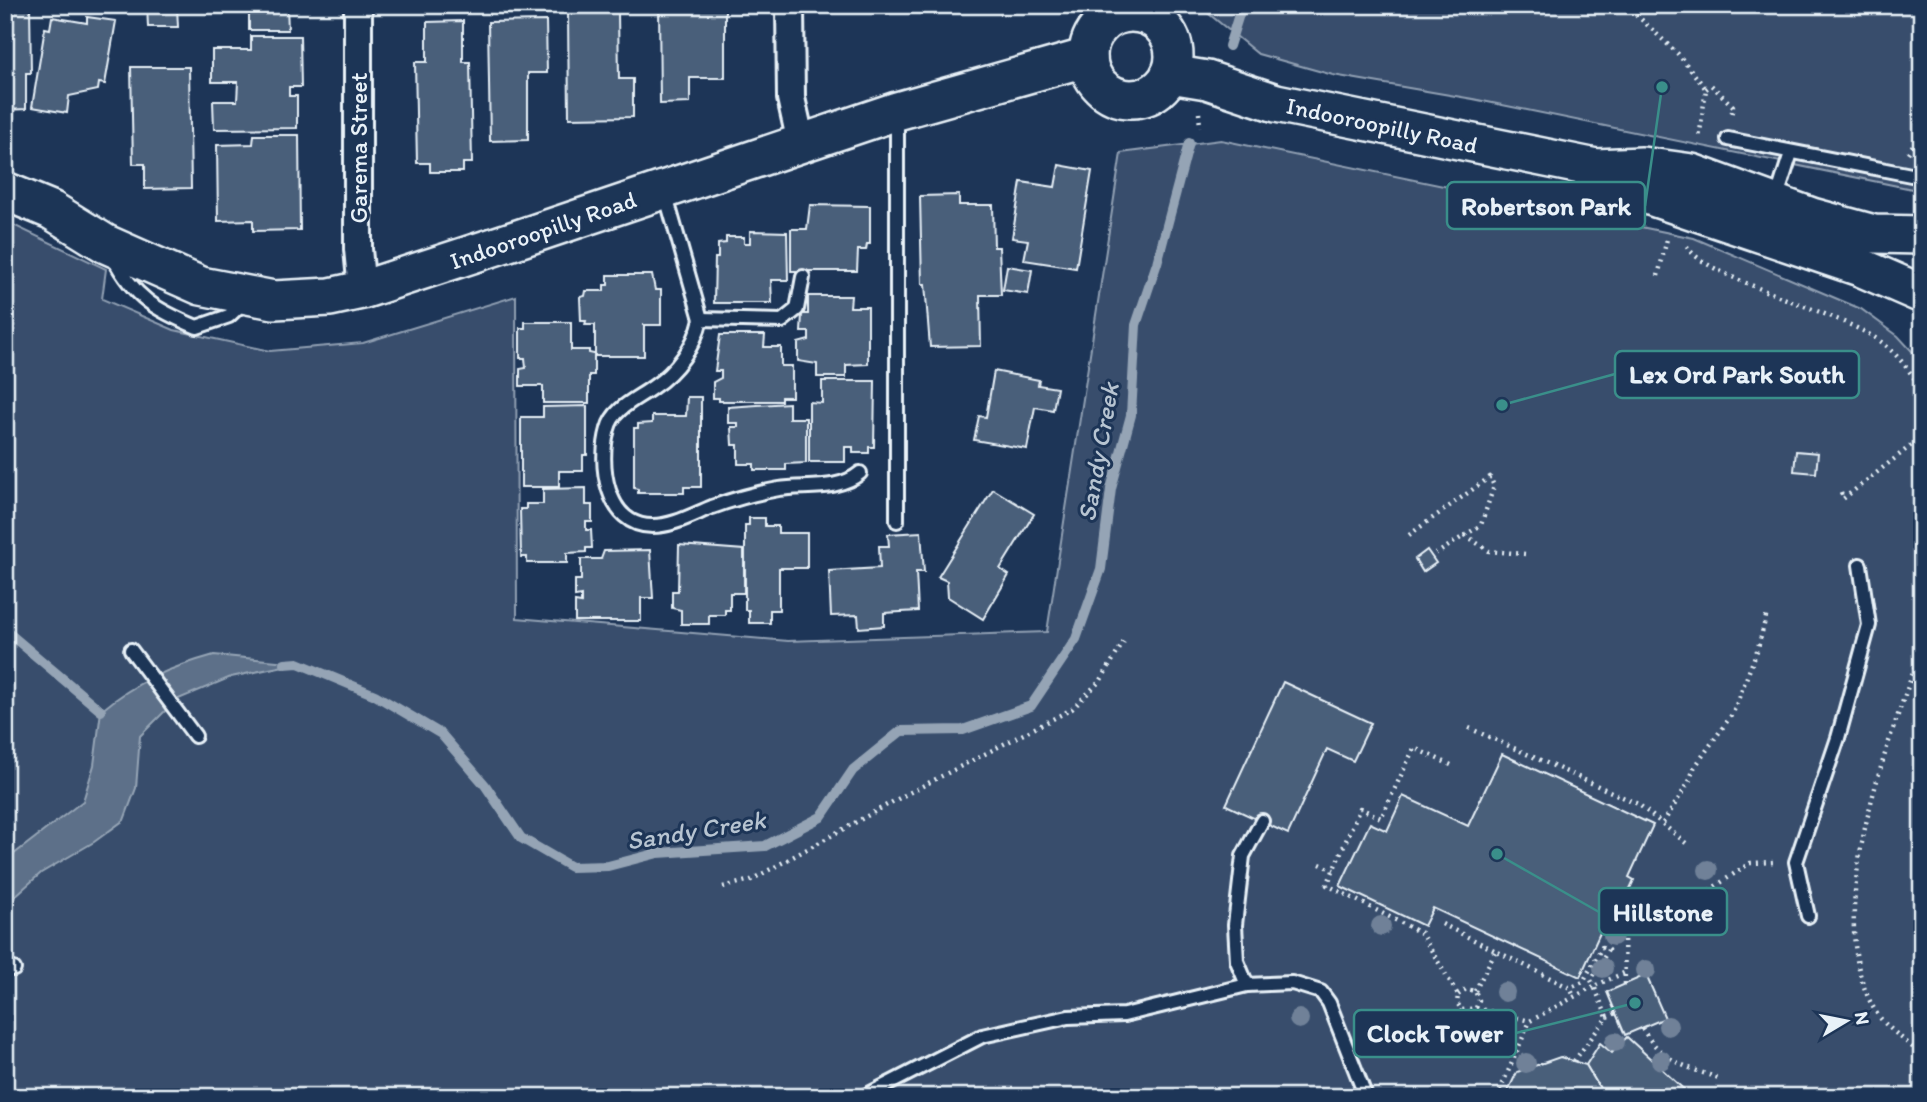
<svg xmlns="http://www.w3.org/2000/svg" width="1927" height="1102" font-family="Itim,sans-serif">
<style>
.green{fill:#374d6c;stroke:#909fb2;stroke-width:2}
.water{fill:#5d7089;stroke:#95a4b5;stroke-width:2}
.lines{fill:none;stroke-linecap:round;stroke-linejoin:round}
.stream{stroke:#95a4b5;stroke-width:10}
.building{fill:#495e7a;stroke:#e8f1f8;stroke-width:2}
.lane-casing{stroke:#e8f1f8;stroke-width:18}
.street-casing{stroke:#e8f1f8;stroke-width:32}
.secondary-casing{stroke:#e8f1f8;stroke-width:42}
.path{stroke:#e8f1f8;stroke-width:4.5;stroke-dasharray:2 5;stroke-linecap:butt}
.lane{stroke:#1d3557;stroke-width:12}
.street{stroke:#1d3557;stroke-width:26}
.secondary{stroke:#1d3557;stroke-width:37}
.tree{fill:#708198}
.labels{text-anchor:middle;dominant-baseline:central;stroke-width:6;stroke-linejoin:round;paint-order:stroke}
.street-label{font-size:24px;fill:#e8f1f8;stroke:#1d3557}
.water-label{font-size:26px;font-style:italic;fill:#b7c4d1;stroke:#1d3557}
.leader{fill:none;stroke:#3a8f8a;stroke-width:2.5}
.callout-dot{fill:#3a8f8a;stroke:#1d3557;stroke-width:2.5}
.callout{fill:#1d3557;stroke:#3a8f8a;stroke-width:2.5}
.callout-label{font-size:26px;text-anchor:middle;font-weight:bold;fill:#e8f1f8}
</style>
<rect width="100%" height="100%" fill="#1d3557"/>
<filter id="ink" filterUnits="userSpaceOnUse"><feTurbulence type="fractalNoise" baseFrequency=".0143" numOctaves="2"/><feDisplacementMap in="SourceGraphic" scale="14" xChannelSelector="R" yChannelSelector="G"/><feConvolveMatrix kernelMatrix="1 2 1 2 8 2 1 2 1" color-interpolation-filters="sRGB"/></filter>
<g filter="url(#ink)">
<!-- green -->
<g class="green">
<polygon points="1198,5 1922,5 1922,191 1473,99 1333,75 1258,54"/>
<polygon points="1221,140 1694,238 1861,309 1898,336 1922,362 1922,1097 5,1097 5,221 106,269 102,299 174,330 270,351 363,343 516,296 517,618 788,641 1047,632 1121,153"/>
</g>
<!-- water -->
<path class="water" d="M214,655L298,663L231,677L176,700L140,736L136,788L124,820L94,842L41,873L5,905V861L83,801L94,765L101,711C135,682 171,667 214,655Z"/>
<g class="lines">
<!-- stream -->
<g class="stream">
<polyline points="1229,46 1242,5"/>
<polyline points="5,630 101,711"/>
<polyline points="285,664 298,663 375,695 441,734 485,785 521,838 571,867 608,866 658,853 765,846 821,817 853,770 901,731 963,730 1031,706 1076,639 1101,569 1111,489 1131,415 1136,325 1157,263 1189,143"/>
</g>
</g>
<!-- building -->
<g class="building">
<polygon points="5,5 30,5 31,73 26,73 26,109 5,110"/>
<polygon points="147,5 287,5 288,30 249,30 249,6 177,7 178,27 148,27"/>
<polygon points="659,5 752,5 725,7 725,78 690,78 690,103 660,104"/>
<polygon points="618,12 619,79 633,79 633,117 569,118 568,13"/>
<polygon points="52,17 87,23 87,17 116,21 105,84 99,83 98,90 69,96 67,113 32,107 45,28 50,29"/>
<polygon points="463,21 463,62 470,62 472,163 463,163 463,172 430,172 430,163 417,163 415,62 427,62 427,22"/>
<polygon points="546,21 547,73 528,73 528,140 490,141 488,22"/>
<polygon points="251,36 300,36 301,87 289,87 289,96 297,96 297,128 214,129 213,101 237,101 238,82 212,82 212,50 251,50"/>
<polygon points="131,67 189,67 191,188 145,189 145,164 133,164"/>
<polygon points="254,135 299,135 300,230 253,231 253,220 218,221 217,145 253,144"/>
<polygon points="1059,165 1092,171 1076,268 1024,260 1028,240 1012,238 1021,182 1055,187"/>
<polygon points="959,195 959,205 993,205 994,247 999,247 1001,295 980,295 981,346 930,347 925,284 922,284 920,196"/>
<polygon points="810,205 870,206 870,244 867,244 866,250 858,250 857,271 791,271 791,229 807,229"/>
<polygon points="750,231 787,232 788,280 771,280 772,303 714,303 715,258 718,258 718,244 726,243 726,237 744,237 744,243 750,243"/>
<polygon points="1007,266 1032,270 1028,294 1003,290"/>
<polygon points="608,275 652,275 655,290 661,290 661,325 644,325 644,356 595,356 595,325 585,325 586,321 581,321 580,297 585,296 586,291 604,291 604,285 608,285"/>
<polygon points="808,296 851,296 850,307 868,307 868,364 846,365 846,377 817,377 817,364 798,361 798,343 809,340 809,332 801,332 802,314 808,314"/>
<polygon points="525,322 571,322 571,350 589,350 589,353 594,354 594,375 589,375 589,403 543,403 543,386 520,386 520,369 526,368 525,358 520,358 520,328 525,328"/>
<polygon points="720,335 765,335 764,347 781,347 781,366 792,366 792,397 781,397 781,401 719,401 719,398 713,398 713,382 721,378 721,371 715,371"/>
<polygon points="994,371 1039,380 1038,385 1057,388 1053,410 1035,407 1027,449 974,440 979,416 986,417"/>
<polygon points="822,381 875,381 874,447 869,447 869,453 853,453 853,447 845,447 845,462 809,462 809,402 822,403"/>
<polygon points="687,397 701,397 701,487 684,487 684,493 638,493 638,489 634,488 634,428 638,428 638,424 652,423 652,416 686,416"/>
<polygon points="789,403 789,418 806,418 806,463 786,464 786,470 754,470 754,464 738,464 738,445 732,445 731,427 738,427 738,423 728,423 728,407"/>
<polygon points="587,406 587,455 583,455 583,471 559,471 559,487 521,487 521,417 543,417 543,407"/>
<polygon points="1796,451 1818,453 1816,473 1794,471"/>
<polygon points="586,488 586,505 592,505 592,522 586,522 586,530 591,530 592,548 586,548 586,552 567,553 567,563 527,563 527,557 521,557 520,509 526,509 526,504 543,504 543,489"/>
<polygon points="993,489 1034,514 1000,569 1009,575 983,619 948,597 947,581 938,577"/>
<polygon points="749,518 765,518 765,526 778,526 778,533 807,533 807,568 779,568 779,610 770,610 770,623 749,623 749,610 745,610 745,525 749,525"/>
<polygon points="921,532 924,572 916,572 918,611 884,613 884,626 859,628 858,615 831,616 829,571 880,568 879,546 889,546 888,534"/>
<polygon points="679,545 744,550 744,593 730,593 730,610 725,610 725,615 709,615 709,624 681,624 681,610 672,608 672,591 678,591"/>
<polygon points="650,550 653,598 641,598 641,621 575,621 575,602 581,603 581,596 575,597 575,580 581,580 581,559 601,559 604,551"/>
<polygon points="1427,550 1436,563 1423,572 1415,559"/>
<polygon points="1283,682 1371,723 1353,761 1327,749 1288,834 1226,805"/>
<polygon points="1502,754 1653,825 1629,877 1634,880 1617,917 1609,913 1580,977 1433,908 1424,926 1340,886 1370,823 1387,831 1403,796 1468,826"/>
<polygon points="1646,975 1665,1018 1625,1035 1607,992"/>
<polygon points="1627,1037 1691,1096 1605,1097 1586,1065 1600,1043 1612,1053"/>
<polygon points="1560,1057 1586,1065 1605,1097 1505,1097 1517,1072"/>
</g>
<g class="lines">
<!-- lane casing -->
<g class="lane-casing">
<g id="lane">
<polyline points="897,115 897,521"/>
<polyline points="1728,139 1911,175"/>
<path d="M665,193L701,319C695,346 676,372 653,387C637,399 613,408 608,429C598,463 606,526 652,526C673,526 692,515 712,507C734,499 756,493 779,489C805,485 839,491 860,473"/>
<polyline points="1776,200 1791,153"/>
<path d="M113,257C134,298 156,310 197,327L229,316L246,300"/>
<polyline points="701,319 782,321 797,309 803,277"/>
<polyline points="131,650 195,736"/>
<polyline points="1808,916 1796,862 1838,738 1869,625 1860,565"/>
<polyline points="5,968 14,969"/>
<polyline points="1247,985 1237,961 1235,925 1243,856 1262,821"/>
<polyline points="863,1097 982,1036 1068,1017 1124,1015 1247,985 1292,983 1321,992 1329,1003 1366,1097"/>
</g>
</g>
<!-- street casing -->
<g class="street-casing">
<g id="street">
<polyline points="358,5 358,249 362,290"/>
<polyline points="790,5 791,98 801,143"/>
</g>
</g>
<!-- secondary casing -->
<g class="secondary-casing">
<g id="secondary">
<circle cx="1131" cy="56" r="43"/>
<polyline points="1170,74 1207,80 1276,103 1596,168 1642,166 1692,173 1812,217 1874,234 1922,235"/>
<polyline points="1596,168 1641,193 1860,267 1922,294"/>
<polyline points="5,191 51,210 106,244 201,286 274,300 330,297 362,290 521,238 897,111 1088,57"/>
</g>
</g>
<!-- path -->
<g class="path">
<polyline points="1626,5 1678,54 1706,89 1699,139"/>
<polyline points="1706,89 1711,85 1733,106 1731,117"/>
<polyline points="1199,113 1200,127"/>
<polyline points="1908,153 1922,130"/>
<path d="M1687,246C1704,279 1844,312 1884,344C1899,356 1912,374 1922,390"/>
<polyline points="1658,276 1667,239"/>
<polyline points="1841,493 1843,499 1922,437"/>
<polyline points="1409,535 1490,477 1494,486 1481,525 1436,554"/>
<polyline points="1465,535 1489,551 1525,554"/>
<path d="M1922,648C1888,742 1818,919 1876,1012C1887,1030 1909,1041 1922,1057"/>
<polyline points="1469,728 1638,804 1686,843"/>
<polyline points="1451,765 1414,748 1381,818 1360,808 1327,885 1421,933 1458,995 1457,1003 1462,1010 1476,1008 1479,1000 1475,991 1466,989 1458,995"/>
<polyline points="1663,823 1689,782 1694,768 1733,713 1758,648 1767,613"/>
<polyline points="1320,864 1334,870"/>
<polyline points="723,887 751,880 905,795 1072,709 1101,680 1126,638"/>
<polyline points="1686,906 1750,863 1774,862"/>
<polyline points="1442,924 1570,988 1574,996"/>
<polyline points="1625,984 1624,935 1638,928 1668,921"/>
<polyline points="1475,991 1495,952"/>
<polyline points="1476,1008 1530,1021 1594,986 1591,980 1608,950 1602,947 1583,982 1570,988"/>
<polyline points="1607,1017 1616,1013"/>
<path d="M1642,1028C1661,1060 1684,1067 1719,1078"/>
<polyline points="1452,1030 1462,1010"/>
<polyline points="1574,1061 1607,1017 1594,986 1624,973"/>
<polyline points="1497,1097 1530,1021"/>
</g>
<!-- lane -->
<use href="#lane" class="lane"/>
<!-- street -->
<use href="#street" class="street"/>
<!-- secondary -->
<use href="#secondary" class="secondary"/>
</g>
<!-- trees -->
<g class="tree">
<circle cx="1708" cy="870" r="10"/>
<circle cx="1381" cy="926" r="10"/>
<circle cx="1613" cy="936" r="10"/>
<circle cx="1603" cy="968" r="10"/>
<circle cx="1646" cy="970" r="10"/>
<circle cx="1505" cy="992" r="10"/>
<circle cx="1299" cy="1019" r="10"/>
<circle cx="1668" cy="1026" r="10"/>
<circle cx="1615" cy="1042" r="10"/>
<circle cx="1661" cy="1060" r="10"/>
<circle cx="1526" cy="1063" r="10"/>
</g>
</g>
<g class="labels">
<!-- street labels -->
<g class="street-label">
<text transform="translate(1382 125) rotate(12)">Indooroopilly Road</text>
<text transform="translate(358 148) rotate(-90)">Garema Street</text>
<text transform="translate(543 230) rotate(-19)">Indooroopilly Road</text>
</g>
<!-- water labels -->
<g class="water-label">
<text transform="translate(1098 452) rotate(-80)">Sandy Creek</text>
<text transform="translate(696 830) rotate(-9)">Sandy Creek</text>
</g>
</g>
<!-- callouts -->
<path class="leader" d="M1662 87L1645 206M1502 405L1615 374M1497 854L1599 912M1635 1003L1516 1033"/>
<g class="callout-dot">
<circle cx="1662" cy="87" r="7"/>
<circle cx="1502" cy="405" r="7"/>
<circle cx="1497" cy="854" r="7"/>
<circle cx="1635" cy="1003" r="7"/>
</g>
<g class="callout">
<rect x="1447" y="182" width="198" height="47" rx="7"/>
<rect x="1615" y="351" width="244" height="47" rx="7"/>
<rect x="1599" y="888" width="128" height="47" rx="7"/>
<rect x="1354" y="1010" width="162" height="47" rx="7"/>
</g>
<g class="callout-label">
<text x="1546" y="215">Robertson Park</text>
<text x="1737" y="383">Lex Ord Park South</text>
<text x="1663" y="921">Hillstone</text>
<text x="1435" y="1042">Clock Tower</text>
</g>
<!-- margin -->
<rect width="1927" height="1102" fill="none" stroke="#1d3557" stroke-width="28"/>
<rect x="14" y="14" width="1899" height="1074" fill="none" stroke="#e8f1f8" stroke-width="2.5" filter="url(#ink)"/>
<!-- north arrow -->
<g transform="translate(1846 1021) rotate(80)" stroke="#1d3557" stroke-width="5" paint-order="stroke">
<path d="M0-5L12 26L0 18L-12 26Z" fill="#e8f1f8"/>
<text y="-10" font-size="19" font-weight="bold" text-anchor="middle" fill="#e8f1f8">N</text>
</g>
</svg>
